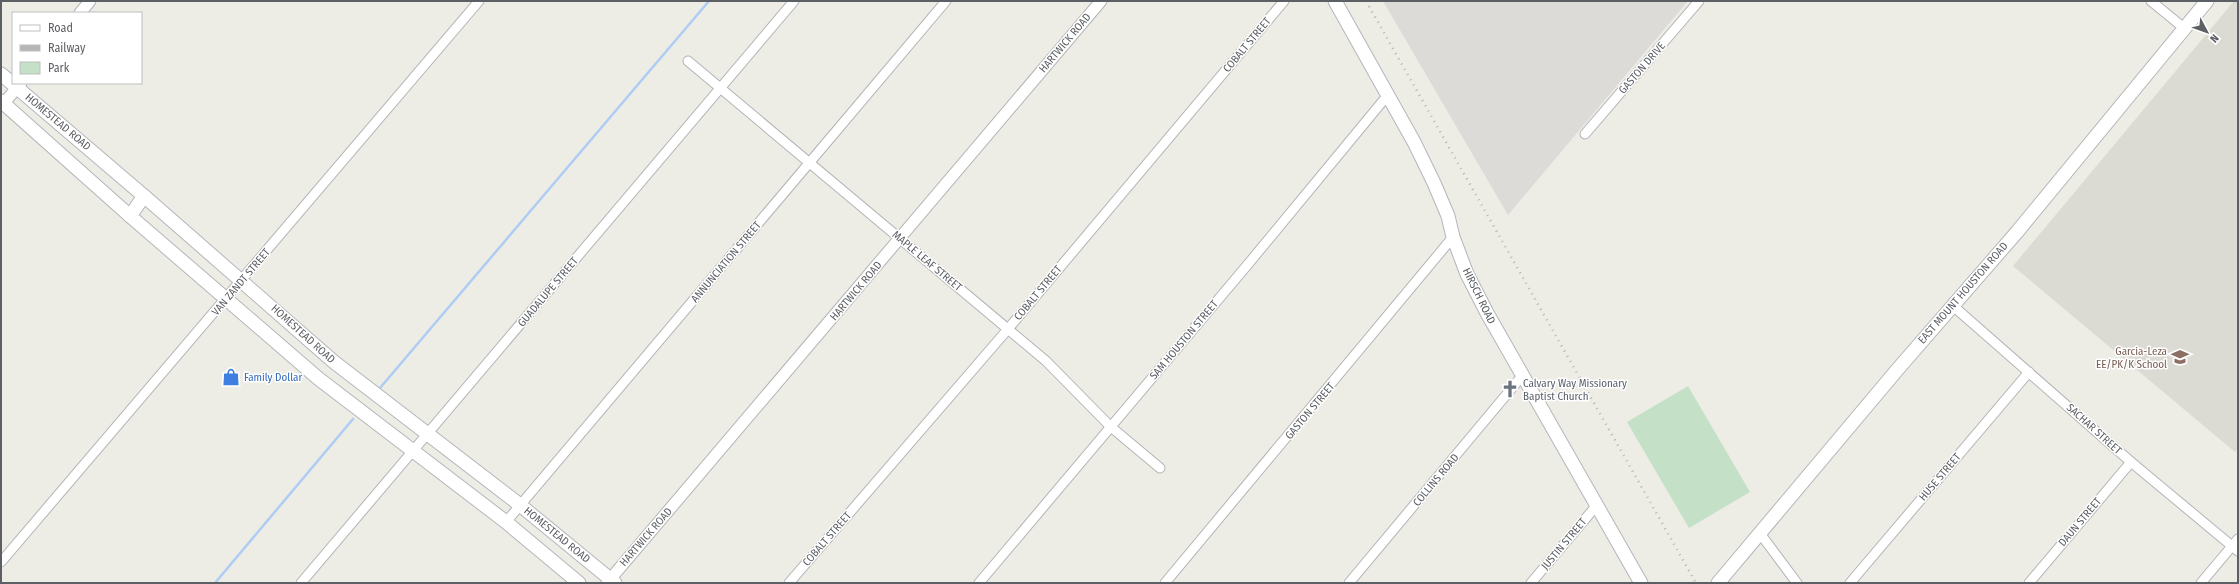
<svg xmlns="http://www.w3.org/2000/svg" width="2239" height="584" font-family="'Fira Sans Condensed',sans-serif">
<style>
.industrial{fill:#dcdbd7}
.education{fill:#dcdbd3}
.green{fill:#c4e1c8}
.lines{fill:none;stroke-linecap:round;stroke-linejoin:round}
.stream{stroke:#aecdf4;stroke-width:2.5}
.minor-casing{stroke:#b2b4b8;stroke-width:11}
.tertiary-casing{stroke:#b2b4b8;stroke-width:13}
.secondary-casing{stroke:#b3b6ba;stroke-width:15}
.minor{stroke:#fff;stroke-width:9}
.tertiary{stroke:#fff;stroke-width:11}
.secondary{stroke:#fff;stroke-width:13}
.rail{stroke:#b4b5b5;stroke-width:2.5;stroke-dasharray:1 5;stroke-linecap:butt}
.labels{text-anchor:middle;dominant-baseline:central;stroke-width:3;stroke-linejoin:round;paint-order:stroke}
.street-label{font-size:11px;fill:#5c5f63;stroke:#fff}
.education-label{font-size:11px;fill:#785e54;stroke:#fff;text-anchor:end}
.shop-label{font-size:11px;fill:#366cbe;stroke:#fff;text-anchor:start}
.worship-label{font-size:11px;fill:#5b616d;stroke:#fff;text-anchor:start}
</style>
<rect width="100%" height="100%" fill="#edece5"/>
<!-- industrial -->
<polygon class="industrial" points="1383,1 1688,1 1508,215"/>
<!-- education -->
<polygon class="education" points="2234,1 2238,1 2238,448 2235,452 2013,266"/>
<!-- green -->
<polygon class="green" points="1688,386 1750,492 1689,528 1627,422"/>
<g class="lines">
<!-- stream -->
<g class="stream">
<polyline points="380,388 709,1"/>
<polyline points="215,583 353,419"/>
</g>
<!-- minor casing -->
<g class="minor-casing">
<g id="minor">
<polyline points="2151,1 2184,28"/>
<polyline points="688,61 1046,361 1111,427 1160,468"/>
<polyline points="1585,134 1699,1"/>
<polyline points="1952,305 2131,462 2238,551"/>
<polyline points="506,522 946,1"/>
<polyline points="1759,532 1797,583"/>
<polyline points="1,562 479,1"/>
<polyline points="301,583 794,1"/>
<polyline points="789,583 1008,329 1284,1"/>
<polyline points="979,583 1249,263 1387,96"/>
<polyline points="1165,583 1453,237"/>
<polyline points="1349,583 1522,376"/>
<polyline points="1531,583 1597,505"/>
<polyline points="1850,583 2029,372"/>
<polyline points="2029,583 2131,462"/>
<polyline points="2201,583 2238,539"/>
</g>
</g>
<!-- tertiary casing -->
<g class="tertiary-casing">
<g id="tertiary">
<polyline points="80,13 90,1"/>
<polyline points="4,103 21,83"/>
<polyline points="607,583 1101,1"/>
</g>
</g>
<!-- secondary casing -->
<g class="secondary-casing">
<g id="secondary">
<polyline points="1335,1 1414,142 1434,183 1448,216 1453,237 1467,274 1487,313 1641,583"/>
<polyline points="1,74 144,196 334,362 520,505 615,583"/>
<polyline points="1,101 130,216 319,379 506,522 579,583"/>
<polyline points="130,216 144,196"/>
<polyline points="1718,583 1897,370 2017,232 2207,1"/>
</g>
</g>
<!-- minor -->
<use href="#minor" class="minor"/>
<!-- tertiary -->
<use href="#tertiary" class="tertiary"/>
<!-- secondary -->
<use href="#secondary" class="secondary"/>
<!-- rail -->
<polyline class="rail" points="1366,1 1696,583"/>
</g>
<!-- icons -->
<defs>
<g id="school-bare" transform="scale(1.38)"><path d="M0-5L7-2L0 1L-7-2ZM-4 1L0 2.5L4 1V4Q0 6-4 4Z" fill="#8d6e63" stroke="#fff" stroke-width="2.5" paint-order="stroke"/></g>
<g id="shop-bare" transform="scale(1.38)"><path d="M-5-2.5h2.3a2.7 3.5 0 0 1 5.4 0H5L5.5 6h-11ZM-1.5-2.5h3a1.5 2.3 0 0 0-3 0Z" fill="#3f7fe0" stroke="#fff" stroke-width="2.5" paint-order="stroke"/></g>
<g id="church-bare" transform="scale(1.38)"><path d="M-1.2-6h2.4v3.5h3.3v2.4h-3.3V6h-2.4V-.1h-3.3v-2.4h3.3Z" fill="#6b7280" stroke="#fff" stroke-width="2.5" paint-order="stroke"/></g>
</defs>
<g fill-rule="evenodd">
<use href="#school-bare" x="2180" y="357"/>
<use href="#shop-bare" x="231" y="377"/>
<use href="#church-bare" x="1510" y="389"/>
</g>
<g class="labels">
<!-- street labels -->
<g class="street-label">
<text transform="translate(1065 43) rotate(-50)">HARTWICK ROAD</text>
<text transform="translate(1247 45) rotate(-50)">COBALT STREET</text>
<text transform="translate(1642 68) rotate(-49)">GASTON DRIVE</text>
<text transform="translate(58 122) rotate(40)">HOMESTEAD ROAD</text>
<text transform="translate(927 261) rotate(40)">MAPLE LEAF STREET</text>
<text transform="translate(726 262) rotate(-50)">ANNUNCIATION STREET</text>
<text transform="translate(241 282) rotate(-50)">VAN ZANDT STREET</text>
<text transform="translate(856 291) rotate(-50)">HARTWICK ROAD</text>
<text transform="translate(548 292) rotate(-50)">GUADALUPE STREET</text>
<text transform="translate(1038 293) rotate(-50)">COBALT STREET</text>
<text transform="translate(1963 293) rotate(-49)">EAST MOUNT HOUSTON ROAD</text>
<text transform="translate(1479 296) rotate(64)">HIRSCH ROAD</text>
<text transform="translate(303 334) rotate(42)">HOMESTEAD ROAD</text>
<text transform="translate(1184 340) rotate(-50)">SAM HOUSTON STREET</text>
<text transform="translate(1310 411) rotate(-50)">GASTON STREET</text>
<text transform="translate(2094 429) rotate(42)">SACHAR STREET</text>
<text transform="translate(1940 477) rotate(-50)">HUSE STREET</text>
<text transform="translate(1436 480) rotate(-50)">COLLINS ROAD</text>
<text transform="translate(2080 522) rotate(-50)">DAUN STREET</text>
<text transform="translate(557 535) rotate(39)">HOMESTEAD ROAD</text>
<text transform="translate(646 537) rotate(-49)">HARTWICK ROAD</text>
<text transform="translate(827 539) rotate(-49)">COBALT STREET</text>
<text transform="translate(1564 544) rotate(-50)">JUSTIN STREET</text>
</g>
<!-- education labels -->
<g class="education-label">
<text x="2167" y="351">Garcia-Leza<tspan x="2167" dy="13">EE/PK/K School</tspan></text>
</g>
<!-- shop labels -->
<g class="shop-label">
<text x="244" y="377">Family Dollar</text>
</g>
<!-- worship labels -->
<g class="worship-label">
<text x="1523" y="383">Calvary Way Missionary<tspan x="1523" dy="13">Baptist Church</tspan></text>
</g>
</g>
<!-- border -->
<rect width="2239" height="584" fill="none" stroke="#5c5f63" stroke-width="4"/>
<!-- legend -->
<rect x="12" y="12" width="130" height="72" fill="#ffffff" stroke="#bebfc1"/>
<rect x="20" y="25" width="20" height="6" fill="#ffffff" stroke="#bebfc1"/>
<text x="48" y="32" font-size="12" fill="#5c5f63">Road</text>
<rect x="20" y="45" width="20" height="6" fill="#b4b5b5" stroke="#bebfc1"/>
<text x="48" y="52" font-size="12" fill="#5c5f63">Railway</text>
<rect x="20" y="62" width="20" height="12" fill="#c4e1c8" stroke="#bebfc1"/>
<text x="48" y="72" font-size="12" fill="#5c5f63">Park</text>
<!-- north arrow -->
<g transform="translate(2207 32) rotate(131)" stroke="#ffffff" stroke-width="3" paint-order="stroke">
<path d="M0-3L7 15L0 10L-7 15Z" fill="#5c5f63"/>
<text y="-6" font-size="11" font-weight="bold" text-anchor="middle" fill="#5c5f63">N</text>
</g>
</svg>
